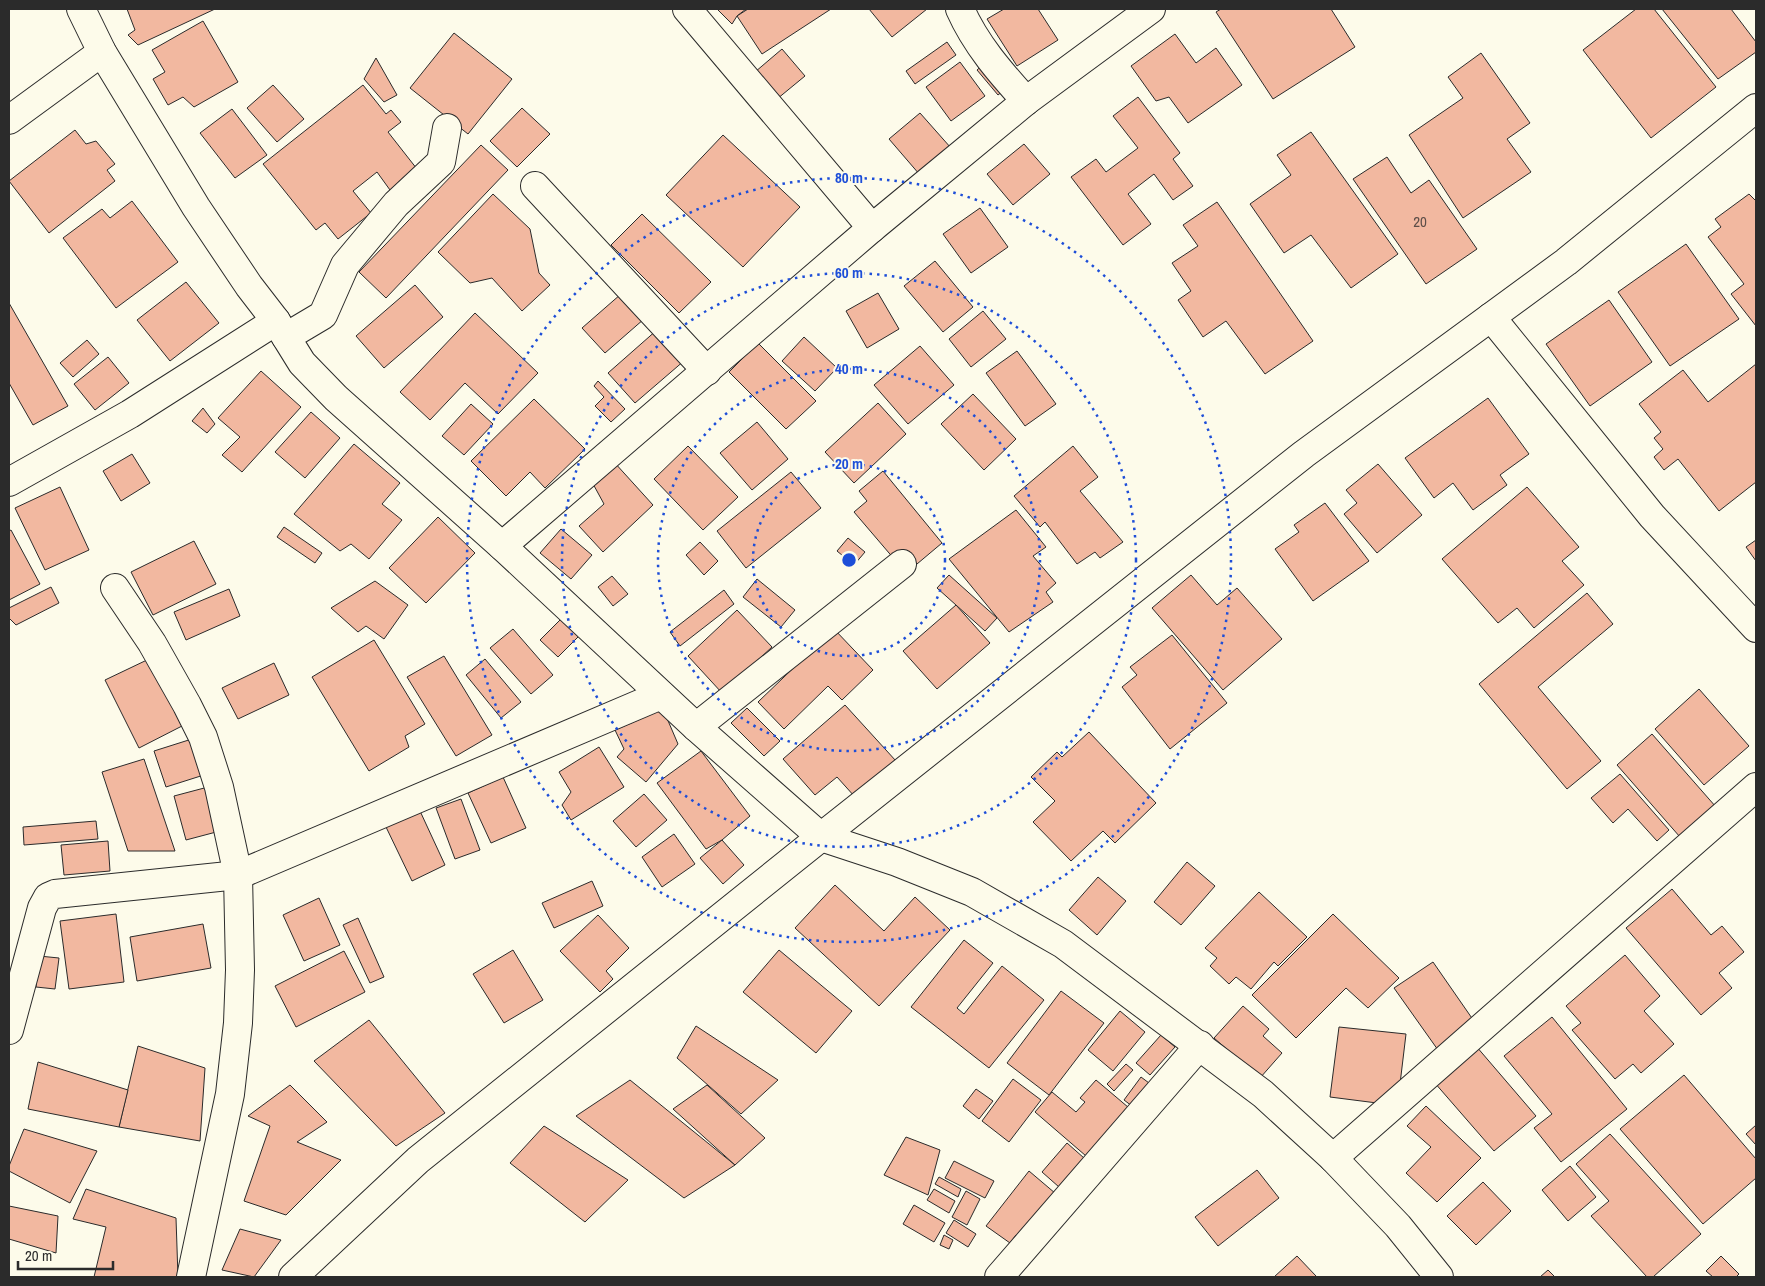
<svg xmlns="http://www.w3.org/2000/svg" width="1765" height="1286" font-family="'Archivo Narrow',sans-serif">
<style>
.building{fill:#f2b8a0;stroke:#2b2b2b}
.lines{fill:none;stroke-linecap:round;stroke-linejoin:round}
.street-casing{stroke:#2b2b2b;stroke-width:30}
.street{stroke:#fdfbea;stroke-width:28}
.ring{fill:none;stroke:#1d4ed8;stroke-width:2.5;stroke-dasharray:2.5 5}
.labels{text-anchor:middle;dominant-baseline:central;stroke-width:4;stroke-linejoin:round;paint-order:stroke}
.number-label{font-size:15px;fill:#5d4e48}
.centre{fill:#1d4ed8;stroke:#fdfbea;stroke-width:2.5}
.ring-label{font-size:15px;text-anchor:middle;font-weight:bold;fill:#1d4ed8;stroke:#fdfbea;stroke-width:4;stroke-linejoin:round;paint-order:stroke}
</style>
<rect width="100%" height="100%" fill="#fdfbea"/>
<!-- building -->
<g class="building">
<polygon points="127,9 215,9 138,45 128,35 135,30"/>
<polygon points="717,9 746,9 737,16 732,24"/>
<polygon points="748,9 831,9 762,54 737,16"/>
<polygon points="869,9 927,9 892,37"/>
<polygon points="1004,9 1038,9 1058,40 1017,66 987,19"/>
<polygon points="1221,9 1331,9 1355,47 1273,99 1216,12"/>
<polygon points="1636,9 1654,9 1716,87 1651,138 1583,50"/>
<polygon points="1662,9 1731,9 1756,42 1756,52 1718,79"/>
<polygon points="203,21 238,82 194,107 183,97 168,105 153,79 165,72 152,50"/>
<polygon points="454,33 512,79 468,134 410,88"/>
<polygon points="1175,34 1196,63 1216,48 1242,85 1188,123 1169,97 1156,101 1131,66"/>
<polygon points="947,42 956,55 915,84 906,71"/>
<polygon points="782,49 805,76 777,99 755,72"/>
<polygon points="1481,53 1530,123 1507,139 1531,172 1463,218 1409,135 1463,98 1448,77"/>
<polygon points="376,58 397,95 384,102 364,79"/>
<polygon points="960,62 985,96 951,121 926,87"/>
<polygon points="986,62 1008,87 998,95 977,70"/>
<polygon points="273,85 304,119 277,142 247,108"/>
<polygon points="363,85 386,114 391,110 401,122 388,132 417,169 390,190 377,172 353,191 371,213 338,239 325,223 316,230 263,164"/>
<polygon points="1138,97 1180,153 1173,159 1193,186 1173,200 1154,174 1128,194 1151,224 1123,245 1071,177 1096,159 1106,172 1138,148 1113,116"/>
<polygon points="522,108 550,134 517,167 490,141"/>
<polygon points="232,109 267,155 235,178 200,133"/>
<polygon points="920,113 951,148 920,175 889,139"/>
<polygon points="75,130 86,144 96,141 115,164 107,170 115,181 49,233 9,181"/>
<polygon points="1311,132 1398,254 1351,288 1311,235 1284,253 1250,204 1291,175 1277,155"/>
<polygon points="723,135 800,207 743,267 666,195"/>
<polygon points="1024,144 1050,174 1013,205 987,174"/>
<polygon points="481,145 508,170 386,298 359,272"/>
<polygon points="1387,157 1411,193 1429,180 1477,249 1426,284 1353,179"/>
<polygon points="493,194 530,229 539,273 550,285 522,311 492,278 470,283 438,252"/>
<polygon points="1749,194 1756,201 1756,326 1731,294 1744,284 1708,237 1721,227 1715,219"/>
<polygon points="132,201 178,262 116,308 63,238 102,209 110,218"/>
<polygon points="1217,202 1313,341 1265,374 1226,321 1203,337 1178,300 1191,291 1172,263 1198,246 1183,225"/>
<polygon points="980,208 1008,247 971,273 943,234"/>
<polygon points="642,214 711,282 679,313 611,245"/>
<polygon points="1686,244 1739,319 1670,366 1618,292"/>
<polygon points="935,261 973,307 943,332 904,286"/>
<polygon points="186,282 219,323 170,361 137,320"/>
<polygon points="415,285 443,317 384,368 356,336"/>
<polygon points="878,293 899,329 867,348 846,311"/>
<polygon points="621,294 644,319 605,353 582,328"/>
<polygon points="1609,300 1652,362 1590,406 1546,344"/>
<polygon points="9,303 68,406 33,425 9,383"/>
<polygon points="983,311 1006,339 971,367 949,339"/>
<polygon points="475,313 538,373 498,414 465,383 430,420 400,392"/>
<polygon points="658,329 685,360 635,403 608,373"/>
<polygon points="804,337 837,368 815,391 782,361"/>
<polygon points="87,340 99,354 73,377 60,363"/>
<polygon points="758,343 816,401 786,429 729,372"/>
<polygon points="920,346 954,385 908,424 874,385"/>
<polygon points="1017,351 1056,404 1025,426 986,373"/>
<polygon points="108,357 129,383 95,410 74,384"/>
<polygon points="1756,364 1756,482 1719,511 1678,459 1664,470 1654,457 1663,449 1654,438 1661,432 1639,404 1683,370 1708,402"/>
<polygon points="261,371 301,407 242,472 222,455 240,437 218,418"/>
<polygon points="598,381 625,409 611,422 595,406 604,397 594,386"/>
<polygon points="973,394 1016,439 984,470 941,424"/>
<polygon points="1488,398 1529,454 1500,475 1507,485 1473,510 1453,483 1434,498 1405,458"/>
<polygon points="534,399 585,449 545,488 530,472 506,496 471,461"/>
<polygon points="878,403 906,434 854,483 825,452"/>
<polygon points="471,404 493,424 464,455 442,436"/>
<polygon points="203,408 215,424 207,433 192,421"/>
<polygon points="311,412 340,438 305,478 275,452"/>
<polygon points="757,422 788,459 752,490 720,453"/>
<polygon points="354,444 400,483 382,504 402,520 369,559 351,544 340,551 294,514"/>
<polygon points="688,446 738,497 703,530 654,479"/>
<polygon points="1073,446 1098,477 1080,491 1123,542 1100,558 1095,552 1077,564 1045,522 1040,527 1014,496"/>
<polygon points="132,454 150,483 121,501 103,471"/>
<polygon points="614,462 653,505 603,552 579,526 604,504 592,482"/>
<polygon points="1378,464 1422,515 1377,553 1344,514 1357,503 1346,490"/>
<polygon points="883,471 942,543 917,564 906,551 895,560 854,512 867,501 859,491"/>
<polygon points="791,472 821,508 746,568 717,531"/>
<polygon points="60,487 89,550 45,570 15,508"/>
<polygon points="1527,487 1579,547 1562,561 1584,585 1534,628 1517,608 1498,623 1442,559"/>
<polygon points="1325,503 1369,561 1313,601 1275,549 1299,532 1294,525"/>
<polygon points="1016,510 1046,547 1033,556 1056,583 1046,592 1053,602 1009,632 949,559"/>
<polygon points="438,517 475,553 426,603 389,568"/>
<polygon points="284,527 322,553 315,563 277,537"/>
<polygon points="561,529 592,555 571,579 540,553"/>
<polygon points="11,530 40,584 9,600 9,531"/>
<polygon points="848,538 865,552 854,565 837,551"/>
<polygon points="1756,540 1756,561 1746,547"/>
<polygon points="194,541 216,584 153,615 131,572"/>
<polygon points="700,542 718,561 704,575 686,555"/>
<polygon points="949,575 997,618 985,631 937,588"/>
<polygon points="1191,575 1217,605 1237,588 1282,639 1223,690 1152,608"/>
<polygon points="612,576 628,594 613,606 598,587"/>
<polygon points="757,579 795,610 781,627 743,597"/>
<polygon points="375,581 408,605 384,639 366,626 358,632 331,608"/>
<polygon points="51,587 59,603 16,625 9,618 9,608"/>
<polygon points="229,589 240,616 186,640 174,612"/>
<polygon points="724,590 734,604 680,646 670,632"/>
<polygon points="1587,593 1613,624 1538,687 1601,761 1567,789 1479,684"/>
<polygon points="956,605 990,643 937,689 903,651"/>
<polygon points="737,610 772,647 722,693 688,656"/>
<polygon points="562,618 580,635 558,657 540,640"/>
<polygon points="513,629 553,675 531,694 490,648"/>
<polygon points="834,629 873,670 842,700 828,686 784,729 758,702"/>
<polygon points="1172,635 1227,703 1170,749 1122,687 1137,675 1130,667"/>
<polygon points="374,640 425,724 405,736 409,747 369,771 312,677"/>
<polygon points="444,656 492,735 456,756 407,677"/>
<polygon points="149,659 182,726 139,748 105,680"/>
<polygon points="485,659 521,702 501,718 466,675"/>
<polygon points="274,663 289,695 238,719 222,688"/>
<polygon points="1699,689 1749,746 1704,785 1655,729"/>
<polygon points="845,705 896,761 855,797 837,777 815,795 783,759"/>
<polygon points="747,708 780,741 764,756 731,723"/>
<polygon points="663,709 678,744 646,782 617,757 624,749 615,730"/>
<polygon points="1089,732 1156,803 1115,843 1103,831 1071,861 1033,822 1055,801 1031,777 1057,752 1062,757"/>
<polygon points="1652,734 1716,807 1680,837 1617,765"/>
<polygon points="195,738 207,774 166,787 154,751"/>
<polygon points="599,747 624,787 571,820 562,805 571,792 559,772"/>
<polygon points="701,751 750,816 722,840 706,849 657,783"/>
<polygon points="144,759 175,851 128,851 102,772"/>
<polygon points="1620,774 1669,830 1657,841 1628,809 1613,823 1591,798"/>
<polygon points="503,777 526,828 491,843 468,793"/>
<polygon points="208,787 220,831 186,840 174,796"/>
<polygon points="644,794 667,820 636,847 613,821"/>
<polygon points="461,799 480,850 455,859 436,808"/>
<polygon points="420,811 445,865 412,881 386,827"/>
<polygon points="96,821 98,839 24,845 23,827"/>
<polygon points="674,834 695,864 662,887 642,857"/>
<polygon points="722,840 744,865 723,884 700,858"/>
<polygon points="108,841 110,871 64,875 61,845"/>
<polygon points="1187,862 1215,886 1181,925 1154,902"/>
<polygon points="1098,877 1126,901 1097,935 1069,910"/>
<polygon points="592,881 603,906 554,928 542,903"/>
<polygon points="835,885 884,931 915,897 950,930 879,1006 795,928"/>
<polygon points="1672,889 1711,935 1722,926 1744,952 1719,973 1732,988 1701,1015 1626,928"/>
<polygon points="1259,892 1307,937 1278,966 1274,962 1251,989 1236,977 1229,984 1210,966 1217,958 1205,948"/>
<polygon points="319,898 340,945 304,961 283,915"/>
<polygon points="116,914 124,982 69,989 60,921"/>
<polygon points="1333,914 1399,978 1368,1008 1346,988 1296,1038 1252,995"/>
<polygon points="598,915 629,948 606,971 613,979 600,992 560,951"/>
<polygon points="358,918 384,977 370,983 343,925"/>
<polygon points="203,924 211,968 137,981 130,937"/>
<polygon points="964,940 993,963 957,1008 964,1014 1002,966 1044,1000 989,1068 911,1007"/>
<polygon points="513,950 543,1000 504,1023 473,974"/>
<polygon points="779,950 852,1011 816,1053 743,992"/>
<polygon points="344,951 365,992 296,1027 275,986"/>
<polygon points="1625,955 1660,996 1644,1011 1674,1044 1641,1073 1633,1064 1615,1079 1572,1030 1581,1023 1566,1006"/>
<polygon points="39,956 59,958 55,989 36,987"/>
<polygon points="1433,962 1476,1024 1438,1050 1394,988"/>
<polygon points="1061,991 1104,1023 1049,1095 1007,1063"/>
<polygon points="1243,1006 1269,1029 1263,1036 1282,1053 1260,1078 1214,1038"/>
<polygon points="1120,1011 1145,1032 1113,1071 1088,1050"/>
<polygon points="1552,1017 1627,1109 1561,1162 1534,1128 1552,1114 1504,1056"/>
<polygon points="369,1020 445,1113 396,1146 314,1061"/>
<polygon points="696,1026 778,1080 741,1114 677,1058"/>
<polygon points="1339,1027 1406,1034 1400,1084 1377,1103 1330,1097"/>
<polygon points="1161,1035 1175,1047 1150,1075 1136,1063"/>
<polygon points="138,1046 205,1068 200,1141 119,1127"/>
<polygon points="1476,1046 1536,1116 1494,1151 1434,1082"/>
<polygon points="38,1062 128,1090 119,1127 28,1109"/>
<polygon points="1126,1064 1133,1070 1114,1091 1107,1084"/>
<polygon points="1684,1075 1756,1159 1756,1178 1703,1224 1620,1129"/>
<polygon points="1141,1077 1153,1086 1136,1109 1124,1100"/>
<polygon points="1013,1079 1041,1100 1009,1142 982,1121"/>
<polygon points="630,1080 735,1165 684,1198 576,1116"/>
<polygon points="1096,1080 1135,1113 1093,1162 1035,1112 1052,1092 1076,1112 1085,1102 1080,1098"/>
<polygon points="290,1085 327,1122 297,1142 341,1160 286,1215 244,1201 270,1126 248,1116"/>
<polygon points="707,1085 765,1138 735,1165 673,1109"/>
<polygon points="976,1089 993,1101 979,1119 963,1106"/>
<polygon points="1426,1106 1481,1158 1437,1202 1406,1173 1431,1147 1407,1126"/>
<polygon points="1756,1125 1756,1145 1746,1134"/>
<polygon points="544,1126 628,1180 585,1222 510,1163"/>
<polygon points="24,1129 97,1151 70,1203 9,1171 9,1166"/>
<polygon points="1610,1134 1701,1234 1653,1277 1647,1277 1591,1216 1609,1201 1576,1164"/>
<polygon points="906,1137 940,1150 928,1195 884,1175"/>
<polygon points="1067,1143 1084,1158 1059,1187 1042,1172"/>
<polygon points="954,1161 994,1181 985,1198 945,1178"/>
<polygon points="1570,1166 1596,1197 1568,1221 1542,1190"/>
<polygon points="1257,1170 1279,1198 1218,1246 1195,1217"/>
<polygon points="1029,1171 1062,1199 1023,1241 1016,1235 1010,1243 986,1226"/>
<polygon points="939,1177 961,1189 958,1197 935,1184"/>
<polygon points="1483,1182 1511,1211 1476,1245 1447,1216"/>
<polygon points="86,1189 176,1218 178,1277 94,1277 106,1227 73,1219"/>
<polygon points="934,1189 955,1201 949,1213 927,1200"/>
<polygon points="966,1191 980,1199 967,1225 952,1217"/>
<polygon points="914,1205 945,1223 934,1242 903,1224"/>
<polygon points="9,1206 58,1216 56,1253 9,1239"/>
<polygon points="954,1220 976,1234 968,1247 946,1233"/>
<polygon points="240,1229 281,1240 254,1277 222,1270"/>
<polygon points="944,1235 953,1240 949,1249 940,1245"/>
<polygon points="1297,1256 1316,1276 1314,1277 1274,1277"/>
<polygon points="1721,1256 1739,1274 1736,1277 1713,1277 1706,1271"/>
<polygon points="1548,1270 1555,1277 1540,1277"/>
</g>
<g class="lines">
<!-- street casing -->
<g class="street-casing">
<g id="street">
<polyline points="81,9 102,52 196,207 249,286 276,321 302,363 336,398 502,546 696,727 821,837 897,862 972,892 1063,944 1263,1094 1333,1158 1398,1226 1439,1277"/>
<polyline points="687,9 872,228"/>
<path d="M960,9C976,45 1000,72 1026,101"/>
<polyline points="9,120 102,52"/>
<polyline points="535,186 707,371"/>
<polyline points="1491,317 1652,516 1756,628"/>
<polyline points="286,337 323,315 345,265 396,204 441,162 447,128"/>
<polyline points="9,482 130,414 276,321"/>
<polyline points="502,546 872,228 1026,101 1151,9"/>
<polyline points="115,588 152,643 187,705 203,737 219,787 238,875 240,970 238,1023 230,1094 191,1277"/>
<polyline points="696,727 902,564"/>
<polyline points="9,1030 42,908 48,897 55,894 238,875 661,695"/>
<polyline points="1333,1158 1756,787"/>
<polyline points="293,1277 418,1160 821,837 1304,454 1566,262 1756,108"/>
<polyline points="999,1277 1200,1045"/>
</g>
</g>
<!-- street -->
<use href="#street" class="street"/>
</g>
<!-- distance rings -->
<g class="ring">
<circle cx="849" cy="560" r="96"/>
<circle cx="849" cy="560" r="191"/>
<circle cx="849" cy="560" r="287"/>
<circle cx="849" cy="560" r="382"/>
</g>
<g class="labels">
<!-- number labels -->
<g class="number-label">
<text x="1420" y="221">20</text>
</g>
</g>
<circle cx="849" cy="560" r="8" class="centre"/>
<g class="ring-label">
<text x="849" y="183">80 m</text>
<text x="849" y="278">60 m</text>
<text x="849" y="374">40 m</text>
<text x="849" y="469">20 m</text>
</g>
<!-- border -->
<rect width="1765" height="1286" fill="none" stroke="#2b2b2b" stroke-width="20"/>
<!-- scale -->
<path d="M18 1261v8h95v-8" fill="none" stroke="#2b2b2b" stroke-width="2.5"/>
<text x="25" y="1261" font-size="15" fill="#2b2b2b" stroke="#fdfbea" stroke-width="4" paint-order="stroke">20 m</text>
</svg>
